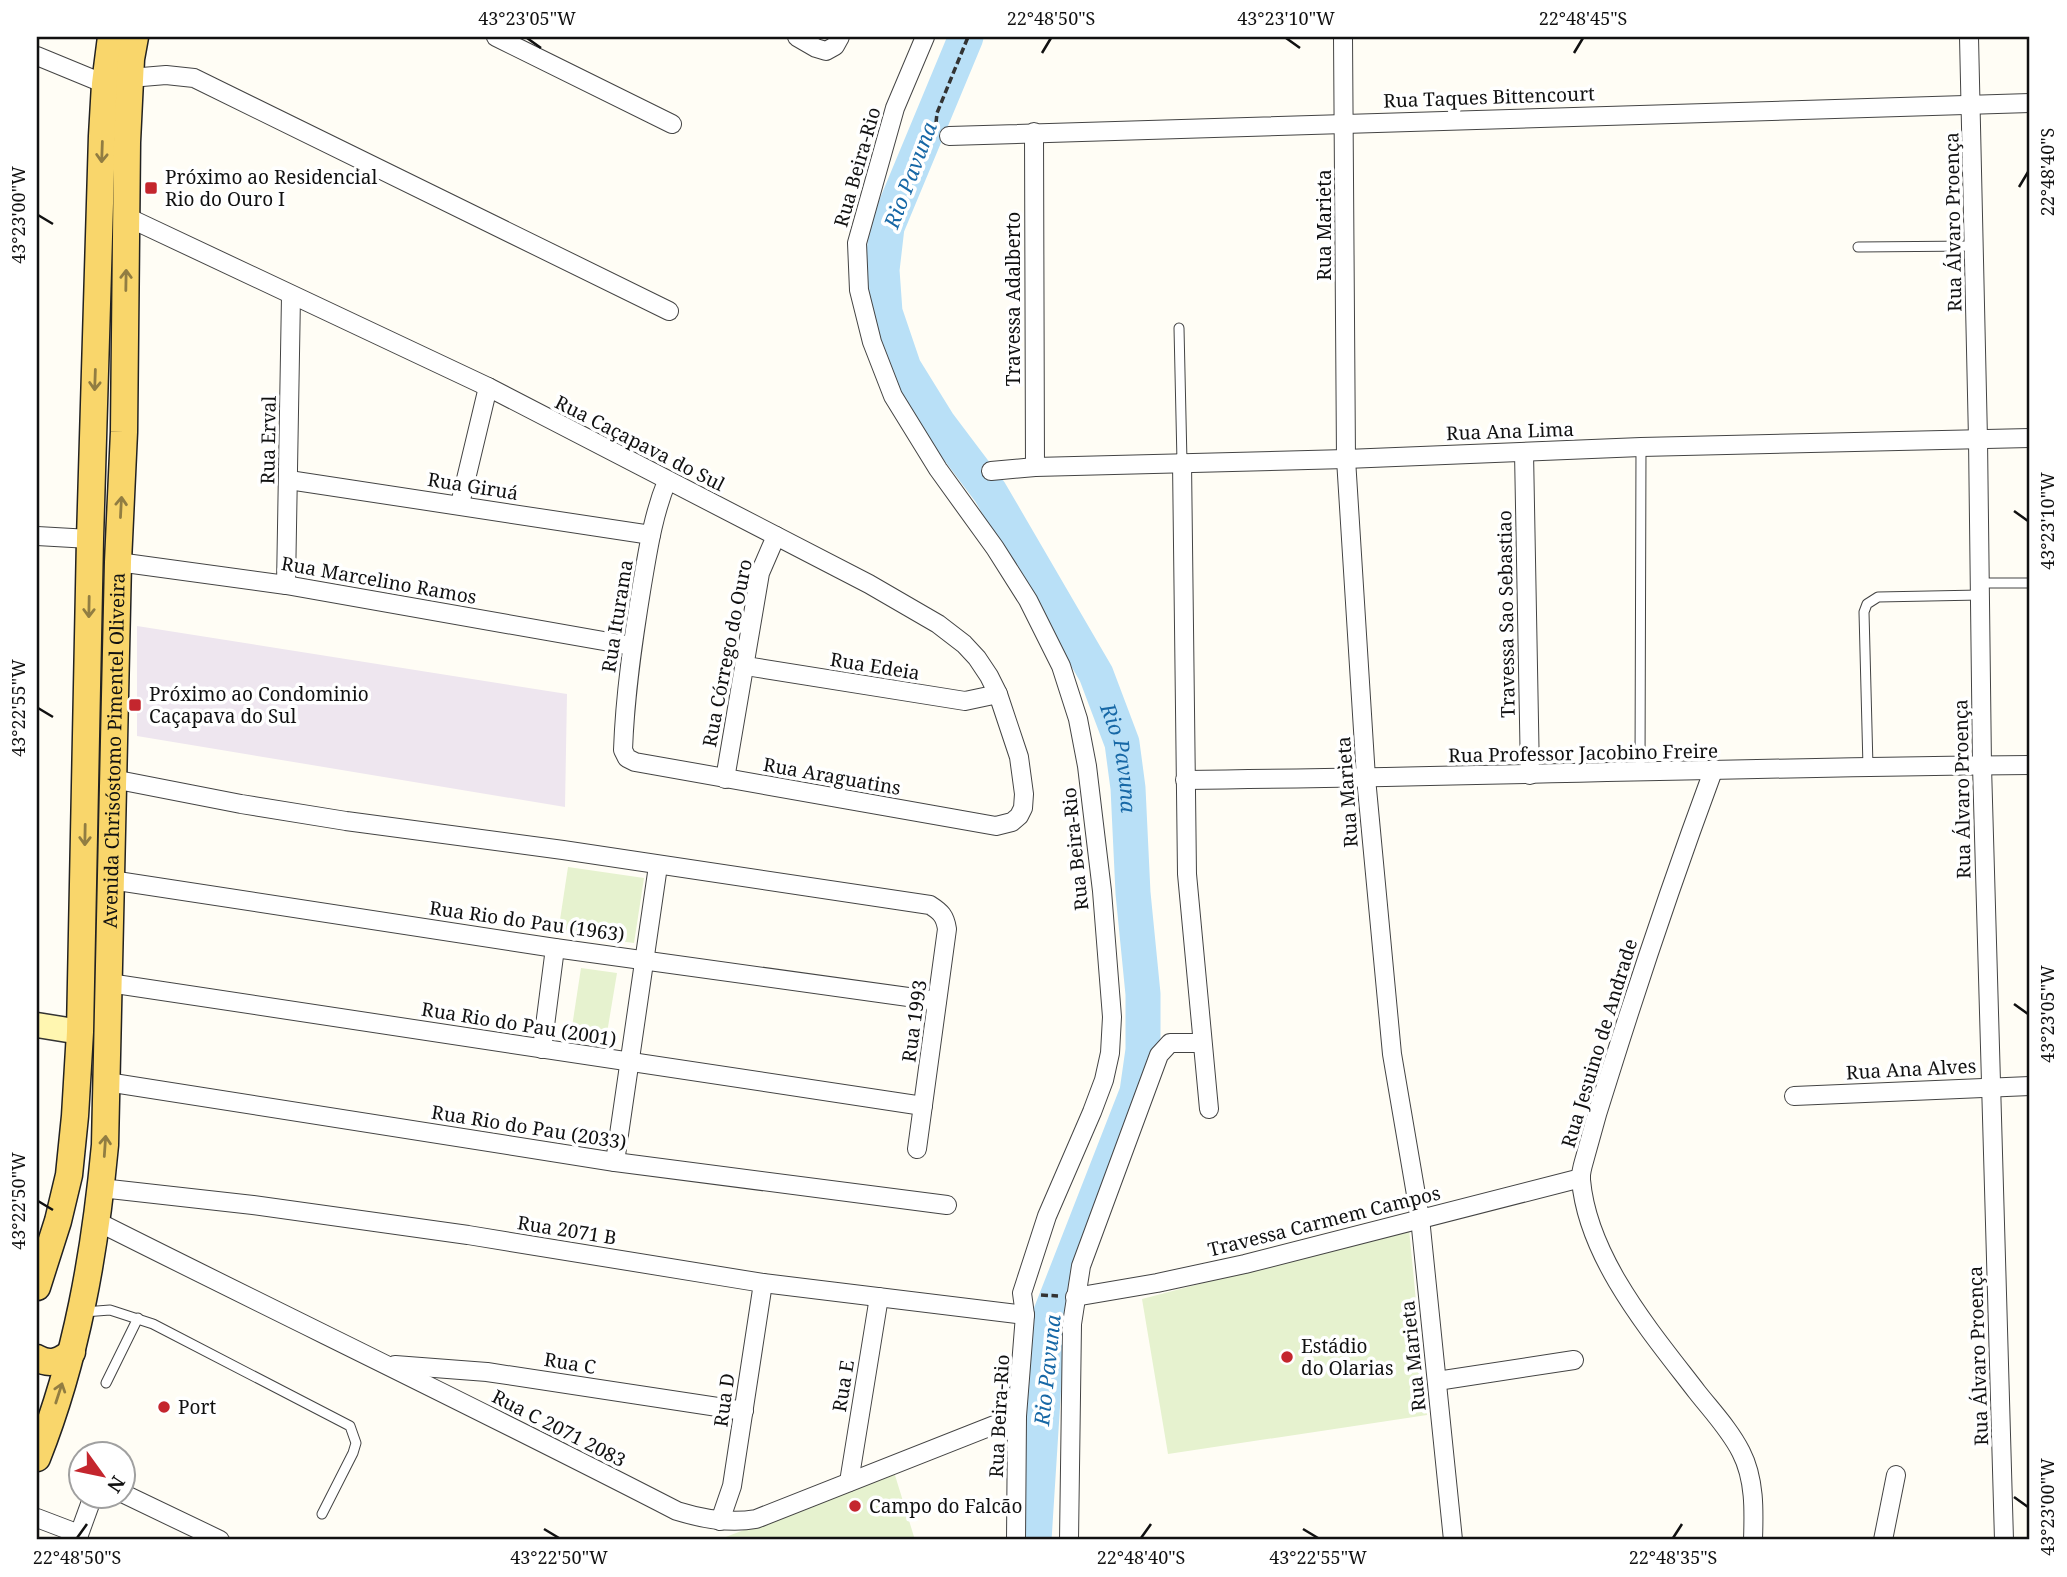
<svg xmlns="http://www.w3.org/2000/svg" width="2067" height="1577" font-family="'Noto Serif',serif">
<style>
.industrial{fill:#eee6ef}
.pitch{fill:#e6f2cf}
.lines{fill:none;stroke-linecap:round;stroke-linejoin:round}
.river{stroke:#b9e0f7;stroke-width:35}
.lane-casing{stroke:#444;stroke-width:11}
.street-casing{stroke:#444;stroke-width:20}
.secondary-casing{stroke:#333;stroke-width:27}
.primary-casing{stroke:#222;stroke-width:29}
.path{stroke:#333;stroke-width:3.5;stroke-dasharray:7 3.5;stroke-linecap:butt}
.lane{stroke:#fff;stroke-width:9}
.street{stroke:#fff;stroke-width:18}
.secondary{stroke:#fff6b0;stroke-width:24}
.primary{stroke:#f9d66b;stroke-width:26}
.oneway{stroke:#917d42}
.ticks{fill:none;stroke:#111;stroke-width:2.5}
.poi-dot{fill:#c4262e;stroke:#fff;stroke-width:2.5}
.labels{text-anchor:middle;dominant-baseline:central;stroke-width:7;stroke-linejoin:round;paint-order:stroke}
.street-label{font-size:19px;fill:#111;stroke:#fff}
.poi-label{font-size:19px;fill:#111;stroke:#fff;text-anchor:start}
.water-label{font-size:21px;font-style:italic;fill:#1768a6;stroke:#fff}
.neatline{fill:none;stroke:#111;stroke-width:2.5}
.ticks-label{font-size:18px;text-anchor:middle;fill:#111}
</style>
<rect width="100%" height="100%" fill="#fffdf5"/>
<!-- industrial -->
<polygon class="industrial" points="137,626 567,694 565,807 137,736"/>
<!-- pitch -->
<g class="pitch">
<polygon points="568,867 644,878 634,943 558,933"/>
<polygon points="581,968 617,973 605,1045 570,1040"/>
<polygon points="1409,1229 1427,1415 1168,1454 1142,1299"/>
<polygon points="894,1472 915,1540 718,1540"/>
</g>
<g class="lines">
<!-- river -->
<path class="river" id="s1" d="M966,37L887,227L882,270L885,312L904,368L938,423L990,492L1096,674L1122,743L1128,788L1133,893L1143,994V1050L1137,1092L1048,1320L1034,1540"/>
<!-- lane casing -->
<g class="lane-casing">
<g id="lane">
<polyline points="1858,247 1974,246"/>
<polyline points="1179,328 1182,462"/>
<polyline points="1980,583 2030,583"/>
<polyline points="1868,767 1864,612 1867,604 1878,597 1980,595"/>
<polyline points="1640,770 1641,447"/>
<polyline points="84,1312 110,1310 153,1324 350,1426 356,1443 353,1453 322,1514"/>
<polyline points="106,1383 138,1318"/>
</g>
</g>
<!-- street casing -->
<g class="street-casing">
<g id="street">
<polyline points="496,37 672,124"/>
<polyline points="797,37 816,48 826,51 835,46 840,37"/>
<polyline points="925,37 895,108 857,243 859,290 872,342 893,396 938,469 995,548 1028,600 1061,666 1078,719 1087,766 1102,891 1112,1017 1110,1053 1104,1080 1092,1112 1047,1216 1022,1293 1025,1315 1017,1416 1016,1540"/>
<polyline points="1343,37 1346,459 1366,778 1392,1054 1420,1218 1453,1540"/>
<polyline points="1969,37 1978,439 1982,766 2004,1540"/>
<polyline points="37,56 105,84"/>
<polyline points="130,78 166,75 194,78 669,311"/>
<polyline points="1034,132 1035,467"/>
<polyline points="949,136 2030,103"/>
<path d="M127,217L488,387L869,584L938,624L964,644L977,658L989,676L998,694L1019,757L1024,794L1023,808L1019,816L1012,822L996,826L635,762L627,758L623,750C625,694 633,640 642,585C648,550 653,515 667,481"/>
<polyline points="1524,452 1530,775"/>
<polyline points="1182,462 1187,874 1209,1109"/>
<polyline points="991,471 1035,467 1346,459 1641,447 2030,438"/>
<polyline points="289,480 651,535"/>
<polyline points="460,504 488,387"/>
<polyline points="37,536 90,539"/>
<polyline points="118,562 286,585 632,646"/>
<polyline points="286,585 291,296"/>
<polyline points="746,666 965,701 998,694"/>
<path d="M1713,771C1676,871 1642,971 1610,1073C1601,1100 1593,1127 1586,1154C1584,1162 1580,1172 1581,1180C1588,1259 1651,1332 1697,1392C1712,1411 1730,1430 1741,1452C1755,1479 1754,1511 1753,1540"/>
<path d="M113,779L241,804L346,821L563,850L930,905C941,912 945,916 947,929L917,1149"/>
<polyline points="725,779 760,573 776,536"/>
<path d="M1185,780C1467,777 1748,767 2030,765"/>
<polyline points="111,880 555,948 937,1001"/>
<polyline points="109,983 923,1106"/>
<polyline points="542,1049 555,948"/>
<polyline points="107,1082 615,1162 947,1205"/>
<polyline points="1794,1096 2030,1086"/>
<polyline points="615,1162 658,866"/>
<polyline points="101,1188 253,1205 468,1235 763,1283 1025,1315"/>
<path d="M98,1222C291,1319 485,1412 677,1511C703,1519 729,1524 756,1519L1017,1416"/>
<polyline points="1075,1297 1157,1283 1245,1264 1581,1178"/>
<polyline points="395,1365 487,1372 744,1411"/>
<polyline points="1437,1381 1574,1360"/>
<polyline points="849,1482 879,1297"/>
<polyline points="122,1493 220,1540"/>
<polyline points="37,1518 79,1534"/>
<polyline points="720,1521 732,1486 763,1283"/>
<polyline points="77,1540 93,1496"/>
<polyline points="1069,1540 1072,1324 1081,1266 1159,1055 1170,1043 1201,1043"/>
<polyline points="1883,1540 1896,1475"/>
</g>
</g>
<!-- secondary casing -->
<g class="secondary-casing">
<polyline id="secondary" points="37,1025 80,1032"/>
</g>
<!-- primary casing -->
<g class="primary-casing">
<g id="primary">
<polyline points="37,1287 58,1221 69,1175 75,1116 80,1032 90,539 102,136 105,84 111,37"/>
<path d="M37,1358C50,1366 61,1361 72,1352"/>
<path id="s2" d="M37,1458C77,1357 95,1252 105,1145L118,562L124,432L127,142L131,59L135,37"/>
</g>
</g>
<!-- path -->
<g class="path">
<polyline points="936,123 937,113 968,37"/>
<polyline points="1041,1295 1058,1296"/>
</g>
<!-- lane -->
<use href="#lane" class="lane"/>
<!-- street -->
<use href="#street" class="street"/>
<!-- secondary -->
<use href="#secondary" class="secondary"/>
<!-- primary -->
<use href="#primary" class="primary"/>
</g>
<!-- one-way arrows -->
<defs><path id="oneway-shaft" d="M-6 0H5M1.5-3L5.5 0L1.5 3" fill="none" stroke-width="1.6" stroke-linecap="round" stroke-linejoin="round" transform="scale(1.75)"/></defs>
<g class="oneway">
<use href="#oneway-shaft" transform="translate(102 152) rotate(92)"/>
<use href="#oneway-shaft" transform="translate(126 280) rotate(-89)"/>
<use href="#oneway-shaft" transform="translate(95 380) rotate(92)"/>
<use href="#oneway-shaft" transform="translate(121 507) rotate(-87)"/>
<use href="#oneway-shaft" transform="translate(89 607) rotate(91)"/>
<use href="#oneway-shaft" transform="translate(85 835) rotate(91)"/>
<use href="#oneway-shaft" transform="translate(105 1146) rotate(-86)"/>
<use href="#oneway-shaft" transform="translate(59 1393) rotate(-72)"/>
</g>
<!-- ticks -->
<path class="ticks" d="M527,38L541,48M1286,38L1300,48M1042,53L1051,38M1574,53L1583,38M2019,187L2028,172M38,215L53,224M2014,511L2028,521M38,708L53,717M2014,1004L2028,1014M38,1201L53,1210M2014,1497L2028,1507M544,1529L559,1538M1303,1529L1318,1538M77,1538L87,1524M1141,1538L1151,1524M1673,1538L1682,1524"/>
<!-- markers -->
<g class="poi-dot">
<rect x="144" y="181" width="14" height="14" rx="3.5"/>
<rect x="128" y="698" width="14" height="14" rx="3.5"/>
<circle cx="1287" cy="1357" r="7"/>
<circle cx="164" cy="1407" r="7"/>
<circle cx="855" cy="1506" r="7"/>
</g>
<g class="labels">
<!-- street labels -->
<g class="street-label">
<text transform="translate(1489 97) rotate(-2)">Rua Taques Bittencourt</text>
<text transform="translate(857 167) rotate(-74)">Rua Beira-Rio</text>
<text transform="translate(1953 222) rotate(-91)">Rua Álvaro Proença</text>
<text transform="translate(1324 225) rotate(-90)">Rua Marieta</text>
<text transform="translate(1013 299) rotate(-90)">Travessa Adalberto</text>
<text transform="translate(1510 431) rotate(-2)">Rua Ana Lima</text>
<text transform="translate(268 440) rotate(-89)">Rua Erval</text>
<text transform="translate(640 443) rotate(27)">Rua Caçapava do Sul</text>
<text transform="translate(473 486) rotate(9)">Rua Giruá</text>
<text transform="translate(379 580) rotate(10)">Rua Marcelino Ramos</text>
<text transform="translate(1506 614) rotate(-91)">Travessa Sao Sebastiao</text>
<text transform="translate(617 616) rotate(-81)">Rua Iturama</text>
<text transform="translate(727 653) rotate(-79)">Rua Córrego do Ouro</text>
<text transform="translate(875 666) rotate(9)">Rua Edeia</text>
<text stroke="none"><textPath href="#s2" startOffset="716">Avenida Chrisóstomo Pimentel Oliveira</textPath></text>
<text transform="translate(1583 753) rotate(-1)">Rua Professor Jacobino Freire</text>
<text transform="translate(832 776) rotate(10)">Rua Araguatins</text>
<text transform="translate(1962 789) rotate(-91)">Rua Álvaro Proença</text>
<text transform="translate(1347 792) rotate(-94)">Rua Marieta</text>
<text transform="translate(1075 849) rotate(-96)">Rua Beira-Rio</text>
<text transform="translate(527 921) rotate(8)">Rua Rio do Pau (1963)</text>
<text transform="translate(914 1021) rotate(-82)">Rua 1993</text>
<text transform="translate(519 1024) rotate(9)">Rua Rio do Pau (2001)</text>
<text transform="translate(1599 1043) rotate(-73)">Rua Jesuino de Andrade</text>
<text transform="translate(1911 1069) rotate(-3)">Rua Ana Alves</text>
<text transform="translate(529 1127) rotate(9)">Rua Rio do Pau (2033)</text>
<text transform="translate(1324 1221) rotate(-14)">Travessa Carmem Campos</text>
<text transform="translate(567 1230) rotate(9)">Rua 2071 B</text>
<text transform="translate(1413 1356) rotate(-96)">Rua Marieta</text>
<text transform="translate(1978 1356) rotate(-92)">Rua Álvaro Proença</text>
<text transform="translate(570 1363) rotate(9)">Rua C</text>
<text transform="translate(843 1386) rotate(-81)">Rua E</text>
<text transform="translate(724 1400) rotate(-82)">Rua D</text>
<text transform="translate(999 1416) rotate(-87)">Rua Beira-Rio</text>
<text transform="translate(559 1428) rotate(27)">Rua C 2071 2083</text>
</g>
<!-- poi labels -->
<g class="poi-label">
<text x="165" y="177">Próximo ao Residencial<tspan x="165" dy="22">Rio do Ouro I</tspan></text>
<text x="149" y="694">Próximo ao Condominio<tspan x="149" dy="22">Caçapava do Sul</tspan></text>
<text x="1301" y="1346">Estádio<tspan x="1301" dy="22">do Olarias</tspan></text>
<text x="178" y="1407">Port</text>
<text x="869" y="1506">Campo do Falcão</text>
</g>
<!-- water labels -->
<g class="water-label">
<text transform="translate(910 175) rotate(-69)">Rio Pavuna</text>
<text stroke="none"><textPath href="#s1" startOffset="800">Rio Pavuna</textPath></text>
<text transform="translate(1047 1370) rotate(-84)">Rio Pavuna</text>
</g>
</g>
<!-- border -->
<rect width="2067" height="1577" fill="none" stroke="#ffffff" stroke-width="77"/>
<!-- north arrow -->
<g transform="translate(102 1475) rotate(123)"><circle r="33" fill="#ffffff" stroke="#a0a0a0" stroke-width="2"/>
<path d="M0-5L12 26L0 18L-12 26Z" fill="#c4262e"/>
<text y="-10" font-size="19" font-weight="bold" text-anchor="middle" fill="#111111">N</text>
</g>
<rect x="38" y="38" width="1990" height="1500" class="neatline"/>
<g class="ticks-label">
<text x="527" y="25">43°23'05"W</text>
<text x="1051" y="25">22°48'50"S</text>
<text x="1286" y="25">43°23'10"W</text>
<text x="1583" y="25">22°48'45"S</text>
<text transform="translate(2048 172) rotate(-90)" y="6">22°48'40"S</text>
<text transform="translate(19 215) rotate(-90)" y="6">43°23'00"W</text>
<text transform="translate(2048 521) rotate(-90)" y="6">43°23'10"W</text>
<text transform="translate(19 708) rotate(-90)" y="6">43°22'55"W</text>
<text transform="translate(2048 1014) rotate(-90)" y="6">43°23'05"W</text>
<text transform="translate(19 1201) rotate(-90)" y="6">43°22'50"W</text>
<text transform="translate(2048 1507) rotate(-90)" y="6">43°23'00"W</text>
<text x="77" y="1564">22°48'50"S</text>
<text x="559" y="1564">43°22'50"W</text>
<text x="1141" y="1564">22°48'40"S</text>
<text x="1318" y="1564">43°22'55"W</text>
<text x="1673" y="1564">22°48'35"S</text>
</g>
</svg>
